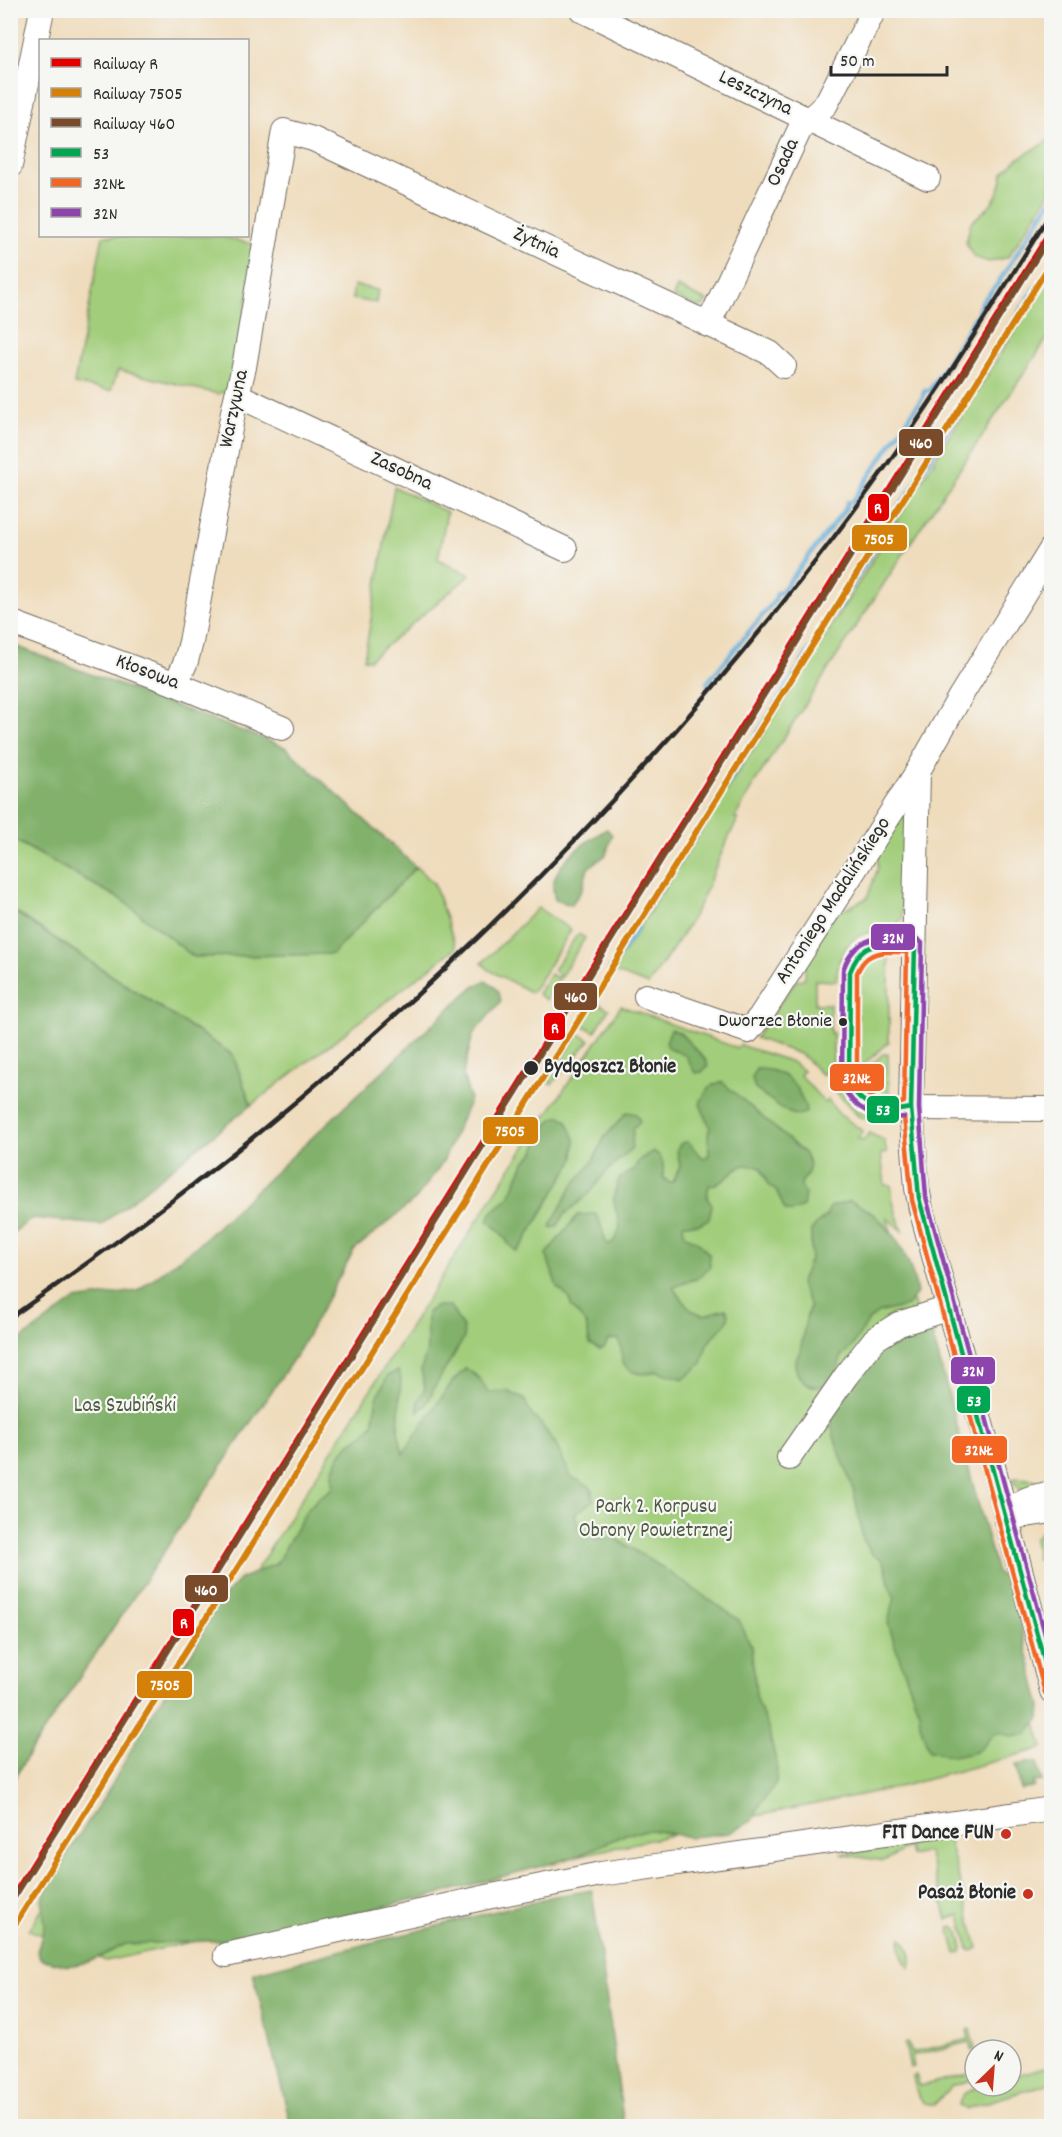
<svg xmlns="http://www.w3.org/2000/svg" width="1062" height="2137" font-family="Dekko,sans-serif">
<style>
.green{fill:#a2ce7b;stroke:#667c53;stroke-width:1.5}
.forest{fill:#81b16b;stroke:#566e4b;stroke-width:1.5}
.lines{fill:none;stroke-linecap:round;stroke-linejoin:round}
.stream{stroke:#61acd9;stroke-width:4.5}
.minor-casing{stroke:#70695e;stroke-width:26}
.minor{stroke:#fff;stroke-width:24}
.rail{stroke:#2b2b2b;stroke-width:4.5}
.bus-1-casing{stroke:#f6f6f2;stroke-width:9}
.bus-2-casing{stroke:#f6f6f2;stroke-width:9}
.bus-3-casing{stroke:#f6f6f2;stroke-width:9}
.bus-1{stroke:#00a651;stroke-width:4.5}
.bus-2{stroke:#f26522;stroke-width:4.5}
.bus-3{stroke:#8e44ad;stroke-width:4.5}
.rail-1-casing{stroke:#f6f6f2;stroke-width:10}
.rail-2-casing{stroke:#f6f6f2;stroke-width:10}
.rail-3-casing{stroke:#f6f6f2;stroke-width:10}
.rail-1{stroke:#e50000;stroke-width:6}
.rail-2{stroke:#d58009;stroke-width:6}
.rail-3{stroke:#7a4b2a;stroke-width:6}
.bus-dot{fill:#2b2b2b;stroke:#f6f6f2;stroke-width:2}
.poi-dot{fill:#c8321e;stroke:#f6f6f2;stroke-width:2}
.labels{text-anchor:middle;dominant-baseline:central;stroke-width:4.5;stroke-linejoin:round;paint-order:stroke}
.bus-label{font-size:20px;fill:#2b2b2b;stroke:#f6f6f2;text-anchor:end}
.street-label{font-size:21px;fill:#2b2b2b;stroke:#f6f6f2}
.stop-label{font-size:21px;font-weight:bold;fill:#2b2b2b;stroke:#f6f6f2;text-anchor:start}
.park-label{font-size:21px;fill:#4f5c43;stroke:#f6f6f2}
.poi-label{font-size:21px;font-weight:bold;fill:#2b2b2b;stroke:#f6f6f2;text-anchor:end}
.line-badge{stroke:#f6f6f2;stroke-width:2}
.badge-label{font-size:16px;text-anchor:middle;font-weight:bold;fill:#fff}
</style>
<rect width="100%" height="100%" fill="#f6f6f2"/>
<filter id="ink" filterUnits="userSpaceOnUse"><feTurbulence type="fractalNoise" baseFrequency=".0167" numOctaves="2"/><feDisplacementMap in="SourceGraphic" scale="12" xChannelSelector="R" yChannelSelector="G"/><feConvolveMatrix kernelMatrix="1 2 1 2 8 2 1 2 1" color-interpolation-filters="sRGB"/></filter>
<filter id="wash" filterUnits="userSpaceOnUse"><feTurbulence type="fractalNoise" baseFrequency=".008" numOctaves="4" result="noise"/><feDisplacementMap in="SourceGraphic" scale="24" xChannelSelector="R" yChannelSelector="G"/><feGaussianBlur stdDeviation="1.35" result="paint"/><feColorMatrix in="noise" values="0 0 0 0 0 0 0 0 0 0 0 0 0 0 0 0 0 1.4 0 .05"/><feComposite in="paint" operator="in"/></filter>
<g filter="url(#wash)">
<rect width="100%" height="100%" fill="#efdcbc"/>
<!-- green -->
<g class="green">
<path d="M1051,139V191L1041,207L1008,257L989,262L974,257L966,243L971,222C990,208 1000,197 1003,173L1016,160Z"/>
<polygon points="103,236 219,236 257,245 231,389 218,394 118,370 111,391 74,384"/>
<path d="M1051,272V333L911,542L755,782L735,818L738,820C723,844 715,871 703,897C688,929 668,956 648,985L612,971L849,598Z"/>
<polygon points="354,285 378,290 376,303 352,299"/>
<polygon points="677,287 707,301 703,306 698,307 673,296"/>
<polygon points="394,487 447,512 438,559 470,575 369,660 364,659"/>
<path d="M904,815L908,818L902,919C891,931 889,930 873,932C846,935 838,957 836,981L815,980V1004H830V1033H833V1067L822,1075L802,1055L755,1038L796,981L805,978L806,955L834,915L867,898L878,868L877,845Z"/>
<polygon points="10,838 122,900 194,957 332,954 416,867 434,884 456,948 251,1105 233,1055 11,909"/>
<polygon points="538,908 571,930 533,991 530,992 489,970 482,963"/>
<polygon points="579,934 585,938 546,1000 538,994 550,974 557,978 559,974 553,970 577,935"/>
<path d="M889,954V1042L862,1066H858C858,1045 853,978 863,962C869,954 880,954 889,954Z"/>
<polygon points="593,1001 609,1009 595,1032 584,1026 582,1020"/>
<polygon points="621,1006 737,1048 740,1045 792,1062 803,1071 800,1075 825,1103 828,1100 839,1114 863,1131 858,1138 863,1141 869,1133 884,1140 887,1153 881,1154 885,1185 891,1185 893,1202 902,1231 887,1218 948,1413 1043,1748 899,1787 766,1814 106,1961 29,1930 510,1169"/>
<polygon points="578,1034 590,1040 552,1084 548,1083"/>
<path d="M883,1054H888L889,1096C873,1096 864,1088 863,1072Z"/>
<path d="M836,1076H840C842,1095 853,1109 871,1116L870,1118L863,1119L857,1115L828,1083Z"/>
<polygon points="1018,1478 1036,1480 1041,1489 1021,1490 1010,1479"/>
<polygon points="1051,1528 1051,1551 1037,1560 1034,1539 1042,1530"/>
<polygon points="948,1838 978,1948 972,1951 969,1950 960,1916 947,1919 928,1852 911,1856 909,1847 884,1861 840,1854"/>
<polygon points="954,1926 959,1932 963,1949 961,1953 956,1954 949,1927"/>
<path d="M901,1938C909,1945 913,1957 910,1968C902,1960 899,1949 901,1938Z"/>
<polygon points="970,2029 975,2049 972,2051 969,2042 912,2056 914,2067 910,2068 905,2044 908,2043 911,2053 969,2039 967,2030"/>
<path d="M1044,2067L1051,2070V2081L1047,2084L965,2109L959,2106C961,2082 994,2086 1011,2086V2077Z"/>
<path d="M975,2072V2079L952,2086L934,2105C917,2107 916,2089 913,2076L916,2075L920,2086Z"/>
</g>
<!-- forest -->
<g class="forest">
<polygon points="10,644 285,747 416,867 332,954 194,957 122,900 11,838"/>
<path d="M607,829L612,835L606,855L588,868L582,890L571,905L555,900C554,895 553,890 553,885C557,859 587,841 607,829Z"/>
<polygon points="10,909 233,1055 251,1105 101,1225 33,1218 11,1234"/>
<path d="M484,981C495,985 499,990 501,1001L473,1034L463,1075L470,1099L443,1162L416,1199L354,1250L300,1349L29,1753L11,1784V1347L75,1300L137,1291L199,1244L468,991Z"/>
<polygon points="671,1029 680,1033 706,1060 708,1065 702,1072 695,1073 685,1055 668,1048 666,1042"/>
<path d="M756,1069C774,1068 794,1077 800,1095C802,1102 807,1104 806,1113L797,1115L789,1113L755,1089L752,1078Z"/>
<path d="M722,1082L804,1153L810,1164L808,1173L802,1181L801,1186L805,1193L803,1207L791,1212L785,1210L777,1192L768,1185L761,1168C728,1157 736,1183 709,1185L707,1198L712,1205L709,1219L699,1224H683L684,1235L697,1241L709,1254L710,1267L696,1279L684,1282L673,1288L691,1310L703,1315L726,1309L729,1315L727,1322L707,1344L702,1363L684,1379L656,1371C647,1376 630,1375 624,1364C620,1356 623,1347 618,1339L608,1340L605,1347L600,1350L590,1344L586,1324L571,1306L570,1299L557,1287L546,1254L578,1215L595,1214C602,1221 602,1234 607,1244L612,1243C628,1224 614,1218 614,1198C614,1192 617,1185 619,1179L634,1169L639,1160L653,1151C664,1157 664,1166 663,1177L669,1183L673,1182L680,1166L677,1150L681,1143L688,1142C694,1146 697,1156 704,1158L709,1155L708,1134L710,1127L700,1104C705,1092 709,1084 722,1082Z"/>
<polygon points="627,1112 636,1114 640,1121 633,1129 632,1148 604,1174 590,1193 564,1215 557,1227 551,1228 551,1224 573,1185 592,1163 604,1138"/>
<path d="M561,1116L567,1121L575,1139L574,1159L525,1241L517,1251C507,1247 507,1238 499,1231C495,1227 492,1226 488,1220L491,1213L509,1197L524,1163L535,1151L546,1126L554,1118Z"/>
<path d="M850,1201C887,1215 911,1255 917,1293L907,1306L878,1313L869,1320L851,1348L841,1356C839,1364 838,1375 832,1381C818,1394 796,1383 795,1364C795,1360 799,1355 800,1351C804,1335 804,1321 810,1306L800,1284L811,1257V1230L826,1216L830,1207Z"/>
<polygon points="437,1306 450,1306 463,1328 464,1338 438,1381 426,1405 418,1411 418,1401 425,1388 421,1370 427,1350 427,1312"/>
<path d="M929,1322L997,1573L1009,1580L1041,1707L1040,1719L1032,1727L1028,1734L1011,1736L997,1732C990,1737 986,1743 980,1749C966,1760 944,1754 929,1751L920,1724L919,1712L895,1646L888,1622L895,1598L890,1588L886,1568L881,1559L872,1554L863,1539L854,1492L833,1434L830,1413L848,1381L868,1368L877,1349Z"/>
<path d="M465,1369C477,1374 482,1381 488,1392L507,1391L524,1399L533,1417L538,1420L555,1443L571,1477L591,1487L594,1500L575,1514L579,1527L596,1539L613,1537L663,1568L739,1620L751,1646L757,1702L768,1727L777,1766L776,1783L761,1803L752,1821L729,1833L690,1837L650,1830L626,1834L575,1857L431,1896L237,1940L126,1944L89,1962L68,1966L41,1959L37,1952L45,1925L42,1899L64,1859L110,1788L147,1721L194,1649L218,1602L240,1579L276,1564L307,1510L318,1498L333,1488V1473L339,1456L349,1444L365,1433L373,1424L377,1398L388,1375L398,1371L401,1379L398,1431L403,1454L452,1382Z"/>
<polygon points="1037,1761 1042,1781 1033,1782 1034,1787 1021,1790 1016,1765"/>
<polygon points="592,1890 624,2126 291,2126 253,1973 555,1896"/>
</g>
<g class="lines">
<!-- stream -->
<g class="stream">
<polyline points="707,683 775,600 777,593 781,592 846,508 847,502 852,502 923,397 924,391 930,390 978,313 981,303 996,286 1052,199"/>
<polyline points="610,969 636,930 637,923 711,811 767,718 835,610 841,606 842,600 898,511 899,505 903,502 959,412 961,405 965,402 1022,308 1052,263"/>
</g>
</g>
</g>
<g filter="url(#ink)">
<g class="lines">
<!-- minor casing -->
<g class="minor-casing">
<g id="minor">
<polyline points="582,10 928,178"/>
<polyline points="10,166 42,10"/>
<polyline points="708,325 800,129 826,104 874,10"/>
<polyline points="237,395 565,549"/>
<polyline points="1052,548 961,695 918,771 911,1108 917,1188 921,1209 995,1474 1052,1691"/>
<polyline points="10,622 176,684 282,728"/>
<polyline points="176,684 186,661 191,642 234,407 244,367 284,131 313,139 770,353 784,366"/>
<polyline points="646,996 748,1031 760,1017 918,771"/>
<polyline points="911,1108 1052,1109"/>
<polyline points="789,1458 846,1376 875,1339 899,1324 949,1308"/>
<path d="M1006,1518C1019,1499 1030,1497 1052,1493"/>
<polyline points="1006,1518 1052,1511"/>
<polyline points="226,1955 487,1897 601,1874 1052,1809"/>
</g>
</g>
<!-- minor -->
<use href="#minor" class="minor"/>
<!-- rail -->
<path class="rail" d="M10,1318C96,1257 182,1196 263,1129C483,948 682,741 852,513C924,416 988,314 1052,211"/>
<!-- bus-1 casing -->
<g class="bus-1-casing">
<g id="bus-1">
<path d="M894,944L915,945L911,1108C885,1114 861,1108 849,1082L850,972C859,948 870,944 894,944Z"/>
<polyline points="911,1108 919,1198 1052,1689"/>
</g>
</g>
<!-- bus-2 casing -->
<g class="bus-2-casing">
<g id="bus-2">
<path d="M885,952H907L904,1102L901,1103C882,1104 865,1099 857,1080V973C863,959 870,954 885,952Z"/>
<polyline points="904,1117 912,1200 1045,1693"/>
</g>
</g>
<!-- bus-3 casing -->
<g class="bus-3-casing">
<path id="bus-3" d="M904,1117C876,1120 853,1110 842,1084L843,970C856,933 882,936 916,938L922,943L919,1108L926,1197L1052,1660"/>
</g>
<!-- bus-1 -->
<use href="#bus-1" class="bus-1"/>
<!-- bus-2 -->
<use href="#bus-2" class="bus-2"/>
<!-- bus-3 -->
<use href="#bus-3" class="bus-3"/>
<!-- rail-1 casing -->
<g class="rail-1-casing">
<polyline id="rail-1" points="10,1901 1052,229"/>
</g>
<!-- rail-2 casing -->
<g class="rail-2-casing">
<polyline id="rail-2" points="16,1923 1052,261"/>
</g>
<!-- rail-3 casing -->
<g class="rail-3-casing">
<polyline id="rail-3" points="10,1904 1046,242"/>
</g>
<!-- rail-1 -->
<use href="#rail-1" class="rail-1"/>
<!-- rail-2 -->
<use href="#rail-2" class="rail-2"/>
<!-- rail-3 -->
<use href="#rail-3" class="rail-3"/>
</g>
</g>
<!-- markers -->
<g class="bus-dot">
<circle cx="843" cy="1022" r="5"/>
<circle cx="531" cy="1068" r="8"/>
</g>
<g class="poi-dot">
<circle cx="1006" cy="1834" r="6"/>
<circle cx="1028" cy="1894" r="6"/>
</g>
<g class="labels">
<!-- bus labels -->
<g class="bus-label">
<text x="832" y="1022">Dworzec Błonie</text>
</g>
<!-- street labels -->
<g class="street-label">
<text transform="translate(755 94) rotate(26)">Leszczyna</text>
<text transform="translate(784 163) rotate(-65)">Osada</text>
<text transform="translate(536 244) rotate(25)">Żytnia</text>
<text transform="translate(235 409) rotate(-78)">Warzywna</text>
<text transform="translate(401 472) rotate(25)">Zasobna</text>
<text transform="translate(147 673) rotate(21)">Kłosowa</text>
<text transform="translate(834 901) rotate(-57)">Antoniego Madalińskiego</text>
</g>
<!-- stop labels -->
<g class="stop-label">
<text x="544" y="1068">Bydgoszcz Błonie</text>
</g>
<!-- park labels -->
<g class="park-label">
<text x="125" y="1407">Las Szubiński</text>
<text x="656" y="1508">Park 2. Korpusu<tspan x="656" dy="24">Obrony Powietrznej</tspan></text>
</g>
<!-- poi labels -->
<g class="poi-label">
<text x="994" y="1834">FIT Dance FUN</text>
<text x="1016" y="1894">Pasaż Błonie</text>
</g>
</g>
<g class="line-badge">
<rect x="898" y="428" width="46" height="29" rx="6" fill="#7a4b2a"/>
<rect x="867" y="493" width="23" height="29" rx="6" fill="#e50000"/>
<rect x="851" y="524" width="57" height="28" rx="6" fill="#d58009"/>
<rect x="870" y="923" width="46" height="28" rx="6" fill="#8e44ad"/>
<rect x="553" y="982" width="45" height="29" rx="6" fill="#7a4b2a"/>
<rect x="543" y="1012" width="23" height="29" rx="6" fill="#e50000"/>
<rect x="829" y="1063" width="56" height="29" rx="6" fill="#f26522"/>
<rect x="866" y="1095" width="34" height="29" rx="6" fill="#00a651"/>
<rect x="482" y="1116" width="57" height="29" rx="6" fill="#d58009"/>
<rect x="950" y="1356" width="46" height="29" rx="6" fill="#8e44ad"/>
<rect x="956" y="1385" width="35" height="29" rx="6" fill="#00a651"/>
<rect x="951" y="1435" width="57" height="29" rx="6" fill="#f26522"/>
<rect x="184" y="1574" width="45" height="29" rx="6" fill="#7a4b2a"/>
<rect x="172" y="1608" width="23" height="29" rx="6" fill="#e50000"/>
<rect x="136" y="1670" width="57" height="29" rx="6" fill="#d58009"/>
</g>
<g class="badge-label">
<text x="921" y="448">460</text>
<text x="878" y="513">R</text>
<text x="879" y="544">7505</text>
<text x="893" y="943">32N</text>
<text x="576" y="1002">460</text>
<text x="555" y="1033">R</text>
<text x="857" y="1083">32NŁ</text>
<text x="883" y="1115">53</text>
<text x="510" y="1136">7505</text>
<text x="973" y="1376">32N</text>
<text x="974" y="1406">53</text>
<text x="979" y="1455">32NŁ</text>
<text x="206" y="1595">460</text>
<text x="184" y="1628">R</text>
<text x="165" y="1690">7505</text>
</g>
<!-- margin -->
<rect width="1062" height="2137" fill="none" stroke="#f6f6f2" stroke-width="36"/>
<!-- legend -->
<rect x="39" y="39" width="210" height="198" fill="#f6f6f2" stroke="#a5a5a2" stroke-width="1.5"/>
<rect x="51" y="58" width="30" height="9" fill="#e50000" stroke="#a5a5a2" stroke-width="1.5"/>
<text x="93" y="69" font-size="18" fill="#2b2b2b">Railway R</text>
<rect x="51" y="88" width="30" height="9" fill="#d58009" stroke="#a5a5a2" stroke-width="1.5"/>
<text x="93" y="99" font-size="18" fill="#2b2b2b">Railway 7505</text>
<rect x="51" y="118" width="30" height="9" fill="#7a4b2a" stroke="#a5a5a2" stroke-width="1.5"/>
<text x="93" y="129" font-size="18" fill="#2b2b2b">Railway 460</text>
<rect x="51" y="148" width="30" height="9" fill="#00a651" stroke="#a5a5a2" stroke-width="1.5"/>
<text x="93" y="159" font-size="18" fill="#2b2b2b">53</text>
<rect x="51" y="178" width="30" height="9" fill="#f26522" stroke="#a5a5a2" stroke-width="1.5"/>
<text x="93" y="189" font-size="18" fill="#2b2b2b">32NŁ</text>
<rect x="51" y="208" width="30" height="9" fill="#8e44ad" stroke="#a5a5a2" stroke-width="1.5"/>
<text x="93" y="219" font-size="18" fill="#2b2b2b">32N</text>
<!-- north arrow -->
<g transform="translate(993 2068) rotate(25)"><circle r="28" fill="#f6f6f2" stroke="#a5a5a2" stroke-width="1.5"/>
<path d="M0-4.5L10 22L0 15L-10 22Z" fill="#c8321e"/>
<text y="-9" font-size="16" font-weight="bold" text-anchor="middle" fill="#2b2b2b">N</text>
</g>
<!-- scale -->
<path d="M831 66v9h116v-9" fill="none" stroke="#2b2b2b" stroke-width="3"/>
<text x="840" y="66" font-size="18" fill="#2b2b2b" stroke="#f6f6f2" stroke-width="4.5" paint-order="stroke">50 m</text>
</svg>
